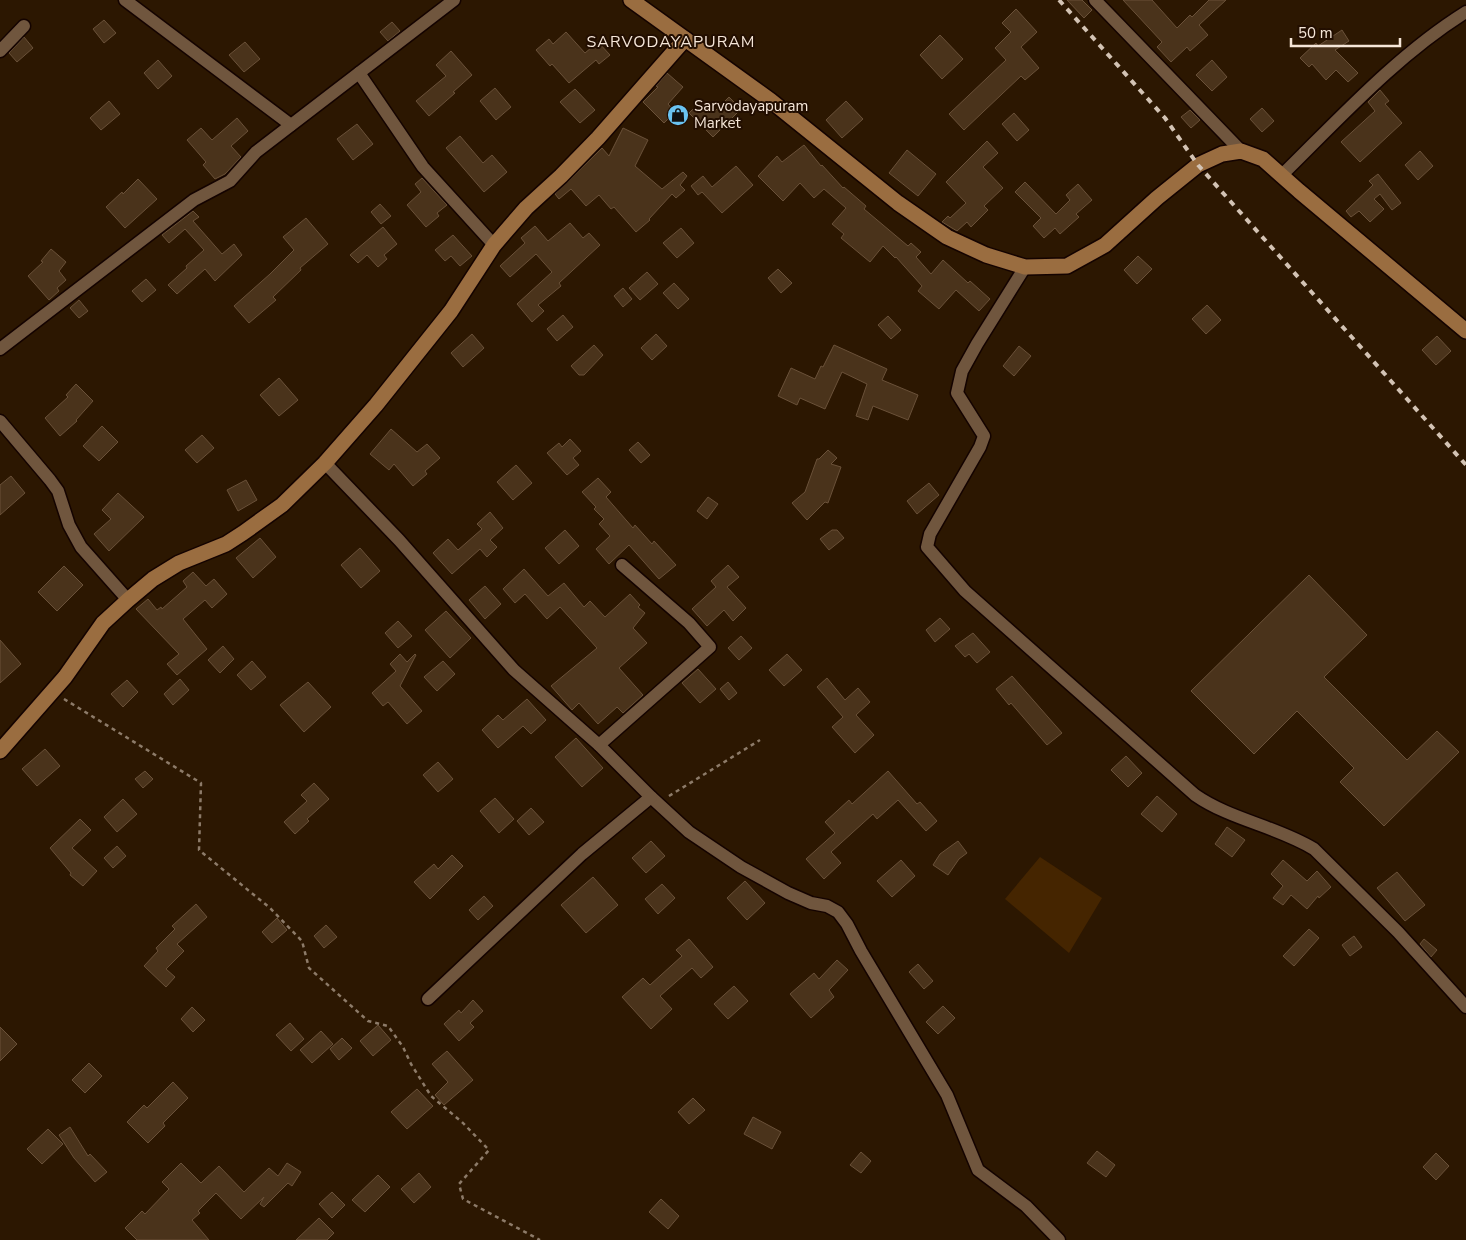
<svg xmlns="http://www.w3.org/2000/svg" width="1466" height="1240" font-family="'Nunito Sans',sans-serif">
<style>
.green{fill:#452500}
.building{fill:#4a331b;stroke:#6a5139}
.lines{fill:none;stroke-linecap:round;stroke-linejoin:round}
.street-casing{stroke:#140300;stroke-width:15}
.secondary-casing{stroke:#140300;stroke-width:18}
.path{stroke:#8d7b69;stroke-width:2.5;stroke-dasharray:4 4;stroke-linecap:butt}
.street{stroke:#70563e;stroke-width:12}
.secondary{stroke:#9a6d40;stroke-width:15}
.rail{stroke:#d3c3b4;stroke-width:4;stroke-dasharray:6 6;stroke-linecap:butt}
.labels{text-anchor:middle;dominant-baseline:central;stroke-width:4;stroke-linejoin:round;paint-order:stroke}
.poi-label{font-size:15px;fill:#f5e6d8;stroke:#220e00;text-anchor:start}
.neighbourhood-label{font-size:16px;letter-spacing:1px;fill:#f5e6d8;stroke:#220e00}
</style>
<rect width="100%" height="100%" fill="#2c1701"/>
<!-- green -->
<polygon class="green" points="1040,857 1102,898 1069,953 1005,899"/>
<!-- building -->
<g class="building">
<polygon points="1067,0 1082,0 1092,10 1084,18"/>
<polygon points="1123,0 1152,0 1177,28 1190,15 1192,17 1209,0 1226,0 1199,25 1208,35 1190,51 1187,47 1171,62 1157,47 1162,42"/>
<polygon points="1016,9 1037,32 1021,47 1039,68 1025,80 1021,76 964,130 949,114 1006,60 995,48 1011,32 1002,23"/>
<polygon points="104,20 116,33 104,43 93,29"/>
<polygon points="392,22 400,31 388,41 380,32"/>
<polygon points="1342,30 1349,41 1335,50 1358,73 1348,82 1336,70 1326,80 1312,64 1309,67 1300,58 1316,43 1318,46"/>
<polygon points="566,32 585,53 598,42 610,55 599,64 596,60 569,83 552,64 550,66 536,50 549,39 553,44"/>
<polygon points="940,35 963,59 942,79 920,55"/>
<polygon points="24,37 33,48 17,62 9,53"/>
<polygon points="245,42 260,59 244,72 229,55"/>
<polygon points="451,51 472,75 453,92 455,93 429,116 416,101 446,76 436,65"/>
<polygon points="158,60 172,76 158,89 144,73"/>
<polygon points="1212,60 1227,77 1212,91 1196,75"/>
<polygon points="667,73 683,87 668,104 675,112 664,123 643,102 658,87 656,86"/>
<polygon points="495,88 511,107 496,120 480,101"/>
<polygon points="575,89 595,110 580,123 560,102"/>
<polygon points="1380,90 1389,101 1385,104 1402,123 1360,162 1341,142 1375,111 1368,102"/>
<polygon points="729,97 741,109 713,137 689,113 702,100 714,112"/>
<polygon points="109,101 120,114 101,130 90,118"/>
<polygon points="846,101 863,119 842,138 826,120"/>
<polygon points="1262,108 1274,121 1262,132 1250,119"/>
<polygon points="1190,110 1200,120 1191,128 1181,117"/>
<polygon points="1014,113 1029,130 1017,141 1002,124"/>
<polygon points="237,118 248,131 231,146 241,157 225,174 215,179 203,165 206,162 187,140 201,128 212,140"/>
<polygon points="357,124 373,144 353,160 337,139"/>
<polygon points="623,128 648,140 635,166 662,189 683,172 687,176 680,185 685,190 676,198 672,194 649,219 650,220 636,232 614,207 611,209 599,195 586,206 571,189 559,199 555,194 602,148 609,156"/>
<polygon points="460,136 483,163 492,155 507,172 484,192 446,148"/>
<polygon points="987,141 998,153 983,167 1003,188 984,206 988,210 971,227 967,222 957,231 942,222 948,216 950,218 966,203 946,182"/>
<polygon points="804,145 821,166 822,165 843,188 844,187 866,206 864,209 908,246 911,243 921,252 916,257 931,274 943,260 968,283 970,281 990,299 979,311 956,290 939,309 918,291 922,286 896,257 895,258 883,246 870,262 841,238 844,234 832,224 846,208 824,189 814,198 800,183 783,201 758,176 777,156 782,162"/>
<polygon points="907,150 936,174 918,196 889,173"/>
<polygon points="1420,151 1433,166 1418,180 1405,165"/>
<polygon points="736,166 753,185 722,213 702,192 698,195 691,186 703,176 712,187"/>
<polygon points="1378,174 1401,203 1392,210 1380,194 1374,199 1384,209 1370,222 1359,211 1351,217 1346,211 1373,185 1369,181"/>
<polygon points="422,178 447,205 437,213 439,216 426,227 407,205 421,192 415,184"/>
<polygon points="138,179 157,199 125,228 106,207 122,192 123,194"/>
<polygon points="1025,182 1056,214 1070,200 1066,195 1078,184 1092,200 1076,214 1079,217 1060,234 1055,228 1044,238 1033,226 1041,218 1015,192"/>
<polygon points="380,204 391,216 381,224 371,212"/>
<polygon points="193,211 199,217 193,221 222,254 234,244 242,255 215,281 205,269 177,294 168,285 187,268 186,266 204,250 185,229 169,243 162,235"/>
<polygon points="306,218 328,244 300,268 301,270 273,297 276,300 249,323 234,306 270,274 294,250 283,237"/>
<polygon points="570,223 583,238 589,233 600,245 559,283 561,286 538,305 544,311 532,322 517,304 552,272 536,254 510,277 500,266 525,243 521,238 535,226 548,241"/>
<polygon points="383,227 397,244 384,255 387,259 378,267 367,255 358,263 350,255"/>
<polygon points="681,228 694,243 677,258 663,243"/>
<polygon points="453,235 472,256 460,266 451,256 445,261 435,250"/>
<polygon points="51,249 66,262 59,271 66,280 57,288 59,291 49,300 28,276 43,262 41,261"/>
<polygon points="1138,256 1152,269 1137,284 1124,270"/>
<polygon points="778,269 792,283 781,293 768,278"/>
<polygon points="647,272 658,284 640,300 629,288"/>
<polygon points="146,279 156,290 142,302 132,291"/>
<polygon points="674,283 689,299 678,309 663,293"/>
<polygon points="623,288 632,299 623,307 614,296"/>
<polygon points="79,300 88,311 79,318 70,308"/>
<polygon points="1207,305 1221,320 1206,334 1192,319"/>
<polygon points="563,315 573,327 557,341 547,329"/>
<polygon points="888,316 901,330 891,339 878,325"/>
<polygon points="472,334 484,348 463,367 451,353"/>
<polygon points="656,334 667,346 652,360 641,348"/>
<polygon points="1437,336 1451,351 1436,365 1422,350"/>
<polygon points="594,345 603,355 584,375 579,375 571,366"/>
<polygon points="834,345 887,369 882,380 918,395 908,420 873,406 868,420 856,416 867,384 842,372 825,409 800,398 797,405 778,396 791,368 815,379 821,366 823,367"/>
<polygon points="1019,346 1031,356 1014,376 1003,366"/>
<polygon points="279,378 298,400 279,416 260,395"/>
<polygon points="76,384 93,401 76,420 77,421 60,436 45,418 68,397 66,395"/>
<polygon points="102,426 118,442 99,461 83,446"/>
<polygon points="391,429 417,452 427,444 440,458 425,471 427,474 413,486 394,464 389,470 370,454"/>
<polygon points="202,435 214,448 197,463 185,450"/>
<polygon points="570,439 581,451 573,458 579,465 567,475 547,453 559,443 562,447"/>
<polygon points="638,442 650,455 641,463 629,450"/>
<polygon points="828,450 837,458 831,464 841,467 828,503 825,502 807,520 792,503 805,492 817,459 819,459"/>
<polygon points="516,465 532,483 513,500 497,482"/>
<polygon points="11,476 25,493 0,515 0,485"/>
<polygon points="598,478 611,492 606,497 633,528 635,525 652,544 654,541 676,565 659,579 629,545 609,564 596,549 610,536 599,524 604,519 594,509 596,507 582,492"/>
<polygon points="246,480 257,500 238,511 227,490"/>
<polygon points="929,483 939,495 917,514 907,501"/>
<polygon points="118,493 144,517 109,551 94,534 111,519 102,510"/>
<polygon points="708,497 718,504 707,519 697,511"/>
<polygon points="490,512 503,528 490,540 497,547 487,557 480,549 452,574 433,553 448,539 458,550 482,529 477,524"/>
<polygon points="565,530 579,546 559,564 545,548"/>
<polygon points="832,530 837,530 844,538 829,550 820,539"/>
<polygon points="260,538 276,557 253,578 236,558"/>
<polygon points="360,548 380,571 361,588 341,565"/>
<polygon points="728,565 739,577 727,587 746,608 733,621 724,610 707,626 692,609 716,587 711,581"/>
<polygon points="64,566 83,585 57,611 38,592"/>
<polygon points="524,569 548,596 564,583 584,607 590,601 605,617 630,594 640,605 638,607 645,613 633,628 647,643 619,668 643,695 623,713 617,707 598,724 579,703 572,710 551,686 597,648 560,607 547,619 525,594 515,603 503,589"/>
<polygon points="193,572 206,586 214,579 227,594 212,608 205,600 183,619 207,649 177,675 167,664 179,654 136,609 148,599 157,610 161,607 162,609 187,587 183,581"/>
<polygon points="1309,575 1367,635 1324,677 1407,760 1437,731 1459,752 1384,826 1340,782 1354,768 1297,711 1254,754 1191,691"/>
<polygon points="485,586 501,604 485,619 469,600"/>
<polygon points="446,611 471,638 450,658 425,630"/>
<polygon points="940,618 950,629 935,642 926,630"/>
<polygon points="398,621 412,636 398,648 385,633"/>
<polygon points="973,633 990,652 977,663 969,654 965,657 955,646"/>
<polygon points="741,636 752,648 739,660 728,648"/>
<polygon points="0,640 21,664 0,683"/>
<polygon points="223,646 234,659 220,673 208,660"/>
<polygon points="400,654 407,662 415,654 416,655 400,686 422,711 407,724 388,702 383,706 372,693 396,671 390,664"/>
<polygon points="787,654 802,670 784,686 769,670"/>
<polygon points="252,661 266,677 251,690 237,675"/>
<polygon points="443,661 455,674 437,691 424,677"/>
<polygon points="698,669 716,689 700,703 682,683"/>
<polygon points="1012,676 1062,733 1047,745 1011,703 1009,705 996,689"/>
<polygon points="827,678 845,700 858,688 870,702 856,715 874,735 855,753 832,727 843,717 817,687"/>
<polygon points="180,679 189,690 173,705 164,694"/>
<polygon points="127,680 138,692 123,707 111,694"/>
<polygon points="308,682 331,707 304,732 280,705"/>
<polygon points="728,682 737,693 729,700 720,689"/>
<polygon points="527,699 546,720 531,734 523,726 498,748 482,730 498,715 503,720"/>
<polygon points="576,738 603,768 582,787 555,757"/>
<polygon points="45,749 60,766 37,786 22,769"/>
<polygon points="1126,756 1142,773 1128,787 1111,770"/>
<polygon points="438,762 453,779 438,792 423,775"/>
<polygon points="145,771 153,779 143,788 135,779"/>
<polygon points="888,771 917,804 920,802 937,821 926,831 898,800 877,819 873,814 831,852 841,863 824,879 806,859 835,833 825,822 849,800 852,804"/>
<polygon points="314,783 329,799 307,819 309,821 295,834 284,822 307,801 301,795"/>
<polygon points="1157,796 1177,814 1162,832 1141,814"/>
<polygon points="495,798 514,819 499,833 480,811"/>
<polygon points="123,799 137,814 117,832 104,817"/>
<polygon points="531,808 544,822 529,835 517,821"/>
<polygon points="80,819 91,830 72,848 97,871 83,886 70,875 71,873 50,848"/>
<polygon points="1227,827 1245,840 1232,857 1215,844"/>
<polygon points="651,841 665,856 646,873 632,858"/>
<polygon points="958,841 967,853 959,859 948,875 933,865 940,854"/>
<polygon points="117,846 126,856 113,868 104,858"/>
<polygon points="452,855 463,866 430,899 414,882 434,864 438,869"/>
<polygon points="901,860 915,876 892,897 877,881"/>
<polygon points="1283,860 1307,881 1317,871 1331,887 1319,898 1318,896 1307,909 1291,895 1283,905 1273,898 1283,886 1271,874"/>
<polygon points="1397,872 1425,905 1405,921 1377,888"/>
<polygon points="593,877 618,905 586,933 561,905"/>
<polygon points="745,881 765,903 747,920 727,898"/>
<polygon points="662,884 675,898 658,914 645,899"/>
<polygon points="484,896 493,906 478,920 469,910"/>
<polygon points="196,904 207,917 177,944 184,951 166,969 175,977 166,987 144,966 158,951 156,948 175,929 172,926"/>
<polygon points="277,918 287,930 272,943 262,932"/>
<polygon points="326,925 337,937 324,948 314,936"/>
<polygon points="1309,929 1319,938 1294,966 1283,956"/>
<polygon points="1354,936 1362,947 1350,956 1342,945"/>
<polygon points="689,939 713,967 701,978 692,968 660,996 672,1009 651,1029 622,997 643,978 650,985 682,956 676,950"/>
<polygon points="1424,939 1437,950 1431,957 1420,944"/>
<polygon points="837,960 848,970 829,990 834,997 811,1018 790,994 814,973 819,979"/>
<polygon points="918,964 933,981 924,989 909,972"/>
<polygon points="734,986 748,1001 728,1019 714,1004"/>
<polygon points="473,1000 483,1011 470,1023 474,1027 459,1041 444,1024 459,1010 461,1013"/>
<polygon points="943,1006 955,1018 938,1034 926,1022"/>
<polygon points="192,1007 205,1020 193,1032 181,1019"/>
<polygon points="290,1023 304,1039 291,1051 276,1035"/>
<polygon points="378,1025 391,1040 373,1056 360,1041"/>
<polygon points="0,1027 17,1044 0,1061"/>
<polygon points="321,1031 333,1044 312,1063 300,1050"/>
<polygon points="342,1038 352,1048 339,1060 330,1049"/>
<polygon points="447,1051 473,1080 444,1105 435,1095 448,1082 432,1064"/>
<polygon points="89,1063 102,1076 85,1093 72,1080"/>
<polygon points="173,1082 188,1098 163,1123 165,1126 148,1143 127,1122 144,1105 147,1108"/>
<polygon points="417,1089 433,1106 407,1129 391,1112"/>
<polygon points="693,1098 705,1110 689,1124 678,1112"/>
<polygon points="753,1117 781,1132 772,1149 744,1134"/>
<polygon points="70,1127 88,1156 90,1154 107,1172 95,1182 74,1158 59,1135"/>
<polygon points="48,1129 63,1144 42,1164 27,1149"/>
<polygon points="1097,1151 1115,1165 1106,1177 1087,1163"/>
<polygon points="861,1152 871,1161 861,1173 850,1165"/>
<polygon points="1436,1153 1449,1166 1436,1180 1423,1167"/>
<polygon points="181,1163 201,1183 219,1166 244,1192 269,1168 278,1176 287,1163 301,1172 292,1186 288,1183 264,1207 260,1204 264,1197 241,1219 216,1193 198,1211 200,1213 192,1220 209,1240 137,1240 125,1228 142,1211 145,1214 169,1189 162,1182"/>
<polygon points="419,1173 431,1187 414,1203 401,1189"/>
<polygon points="378,1175 390,1187 365,1212 352,1200"/>
<polygon points="332,1192 345,1205 332,1218 319,1204"/>
<polygon points="661,1199 679,1216 668,1229 649,1212"/>
<polygon points="319,1218 334,1233 327,1240 296,1240"/>
</g>
<g class="lines">
<!-- street casing -->
<g class="street-casing">
<g id="street">
<polyline points="125,0 291,125"/>
<polyline points="1095,0 1241,151"/>
<polyline points="0,51 24,26"/>
<polyline points="359,73 423,167 494,245"/>
<path d="M1281,176C1339,119 1397,55 1466,12"/>
<path d="M1025,267L977,344L962,371L957,393L984,436L980,447L930,534L927,547L965,591L1195,795C1231,820 1276,826 1314,849L1398,932L1466,1007"/>
<polyline points="0,349 194,200 230,181 256,152 454,0"/>
<polyline points="0,421 50,480 58,491 69,525 81,547 128,600"/>
<polyline points="325,463 399,540 514,670 599,745 651,797 689,832 741,867 788,893 811,903 827,906 838,912 847,924 861,951 947,1095 978,1170 1026,1206 1059,1240"/>
<polyline points="599,745 710,647 689,623 622,565"/>
<polyline points="428,999 582,854 651,797"/>
</g>
</g>
<!-- secondary casing -->
<g class="secondary-casing">
<g id="secondary">
<polyline points="631,0 770,100 898,203 947,237 986,255 1025,267 1067,266 1105,245 1157,198 1198,165 1222,154 1241,151 1263,159 1299,191 1466,331"/>
<polyline points="0,751 65,677 103,623 128,600 153,579 179,563 226,544 243,533 282,505 325,463 376,405 451,311 494,245 526,208 561,176 598,138 685,39"/>
</g>
</g>
<!-- path -->
<g class="path">
<polyline points="64,699 201,783 199,850 270,908 302,941 309,968 368,1021 388,1026 403,1047 411,1064 431,1096 463,1123 489,1150 459,1184 463,1199 540,1240"/>
<polyline points="669,796 760,740"/>
</g>
<!-- street -->
<use href="#street" class="street"/>
<!-- secondary -->
<use href="#secondary" class="secondary"/>
<!-- rail -->
<polyline class="rail" points="1059,0 1165,118 1198,165 1466,465"/>
</g>
<!-- icons -->
<defs>
<g id="shop-disc" transform="scale(1.125)"><circle r="9.5" fill="#6ac3f1" stroke="#220e00"/><path d="M-5-2.5h2.3a2.7 3.5 0 0 1 5.4 0H5L5.5 6h-11ZM-1.5-2.5h3a1.5 2.3 0 0 0-3 0Z" fill="#111"/></g>
</defs>
<g fill-rule="evenodd">
<use href="#shop-disc" x="678" y="115"/>
</g>
<g class="labels">
<!-- poi labels -->
<g class="poi-label">
<text x="694" y="106">Sarvodayapuram<tspan x="694" dy="17">Market</tspan></text>
</g>
<!-- neighbourhood labels -->
<g class="neighbourhood-label">
<text x="671" y="42">SARVODAYAPURAM</text>
</g>
</g>
<!-- scale -->
<path d="M1291 38v8h109v-8" fill="none" stroke="#f5e6d8" stroke-width="2.5"/>
<text x="1298" y="38" font-size="15" fill="#f5e6d8" stroke="#220e00" stroke-width="4" paint-order="stroke">50 m</text>
</svg>
